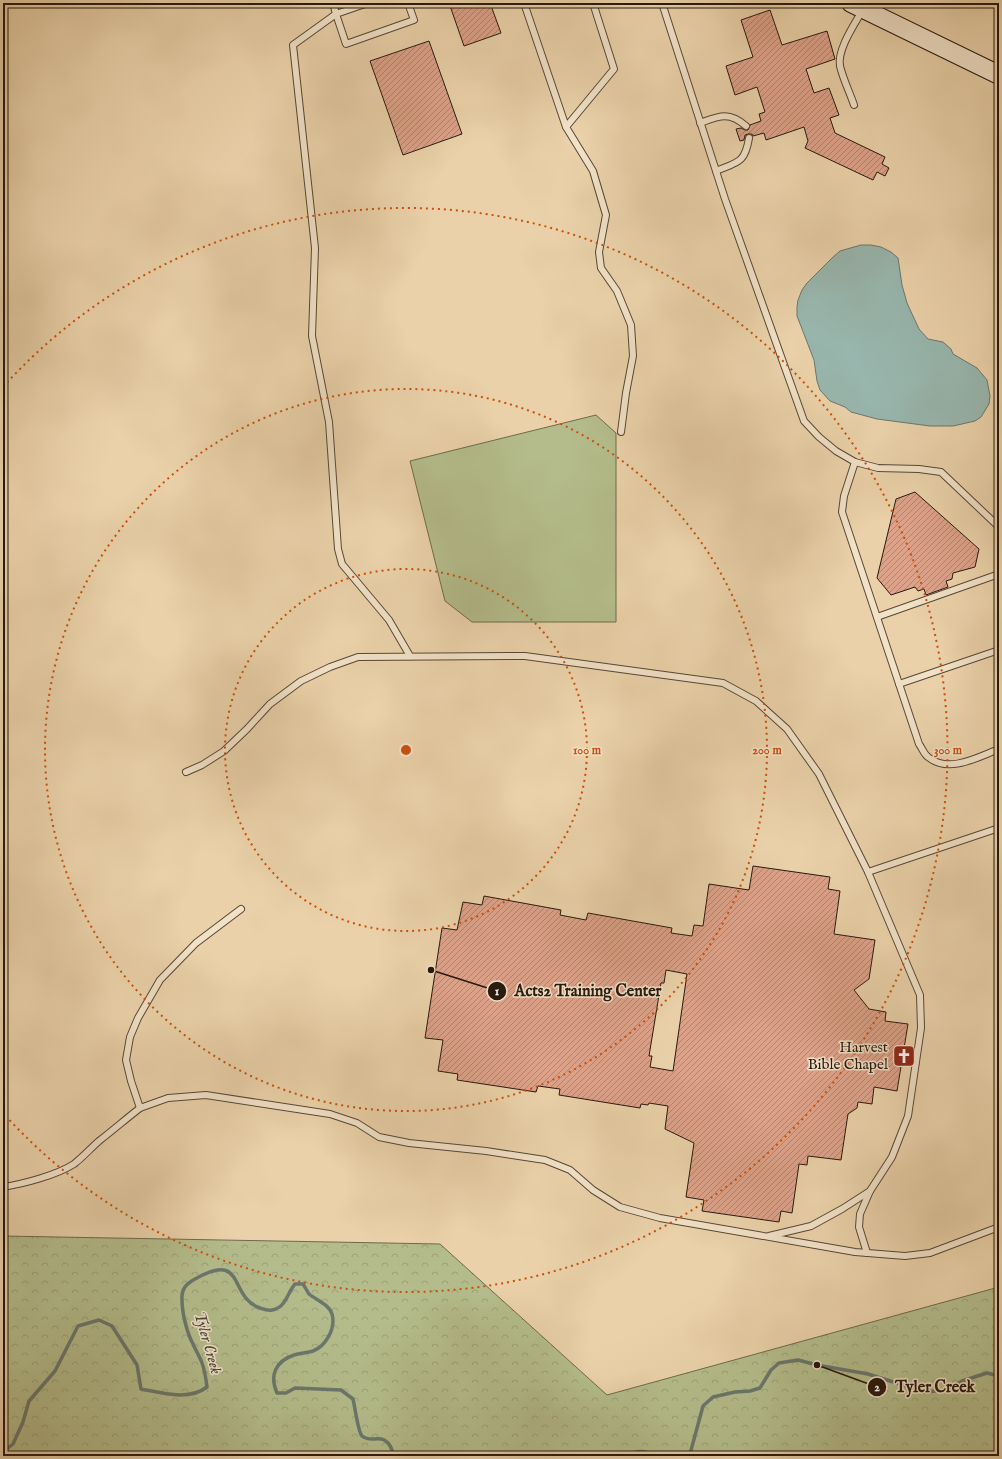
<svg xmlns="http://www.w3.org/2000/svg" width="1002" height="1459" font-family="'IM FELL English',serif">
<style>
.forest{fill:url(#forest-crowns);stroke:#6e6a4c}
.pitch{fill:#b4bc8b;stroke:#6e6a4c}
.water{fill:#98b6ad;stroke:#6b776d}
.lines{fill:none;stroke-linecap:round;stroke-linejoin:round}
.stream{stroke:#6b776d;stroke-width:3.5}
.building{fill:url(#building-hatch);stroke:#28190e;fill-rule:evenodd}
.service-casing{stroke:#584735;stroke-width:8}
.secondary-casing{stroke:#28190e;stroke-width:20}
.service{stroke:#f1e1c7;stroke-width:6}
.secondary{stroke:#f1e1c7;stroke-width:18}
.ring{fill:none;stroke:#cb4f0c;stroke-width:2;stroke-dasharray:2 4}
.labels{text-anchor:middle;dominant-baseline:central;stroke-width:3;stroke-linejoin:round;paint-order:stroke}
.poi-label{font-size:15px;fill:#28190e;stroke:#f1e1c7;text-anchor:end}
.water-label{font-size:16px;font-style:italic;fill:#4a483e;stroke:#f1e1c7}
.centre{fill:#cb4f0c;stroke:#f1e1c7;stroke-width:2}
.ring-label{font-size:12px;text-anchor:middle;font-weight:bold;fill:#cb4f0c;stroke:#f1e1c7;stroke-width:3;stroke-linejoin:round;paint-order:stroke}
.leader{fill:none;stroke:#28190e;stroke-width:1.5}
.callout-dot{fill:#28190e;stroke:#f1e1c7;stroke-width:1.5}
.mark-label{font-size:12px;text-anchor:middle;font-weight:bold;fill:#fff}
.callout-label{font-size:16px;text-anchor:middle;font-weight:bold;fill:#28190e;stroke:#f1e1c7;stroke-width:3;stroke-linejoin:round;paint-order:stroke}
</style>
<defs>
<pattern id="forest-crowns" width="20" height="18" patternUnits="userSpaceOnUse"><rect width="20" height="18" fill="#b4bc8b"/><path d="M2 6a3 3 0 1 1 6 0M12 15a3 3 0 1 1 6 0" fill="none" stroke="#9ba177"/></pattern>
<pattern id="building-hatch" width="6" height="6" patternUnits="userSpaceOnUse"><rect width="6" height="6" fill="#dca28a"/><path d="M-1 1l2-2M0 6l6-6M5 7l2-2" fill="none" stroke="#b2836f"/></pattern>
</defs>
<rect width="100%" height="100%" fill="#ead1a9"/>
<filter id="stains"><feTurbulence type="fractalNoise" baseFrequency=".005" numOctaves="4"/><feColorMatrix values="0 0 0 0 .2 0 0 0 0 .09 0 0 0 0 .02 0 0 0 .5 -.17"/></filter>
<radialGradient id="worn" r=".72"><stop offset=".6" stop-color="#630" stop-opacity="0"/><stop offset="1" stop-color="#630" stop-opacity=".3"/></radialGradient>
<!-- forest -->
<polygon class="forest" points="3,1236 440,1244 607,1395 999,1287 999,1456 3,1456"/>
<!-- pitch -->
<polygon class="pitch" points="596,415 616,433 616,622 472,622 445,601 410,461"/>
<!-- water -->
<polygon class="water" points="861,245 871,245 881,247 891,252 898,258 902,285 907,303 919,329 928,339 943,342 951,349 953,354 977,368 987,380 990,396 989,404 981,417 975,421 953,426 930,426 877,419 851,412 845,407 830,401 820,390 817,381 814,360 797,316 797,307 798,300 802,290 807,283 832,258 840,251"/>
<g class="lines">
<!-- stream -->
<g class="stream">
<path d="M3,1452L13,1444L23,1422L29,1401L55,1371L78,1326L99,1320L112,1326L137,1365L141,1389C162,1393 189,1401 207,1387C206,1379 205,1371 202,1363C200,1357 196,1351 193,1344C187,1333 182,1313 182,1300C181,1289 186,1284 195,1279C246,1250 228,1297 260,1308C263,1309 268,1311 272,1310C286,1308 287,1293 295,1284H303C305,1287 307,1291 309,1294C316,1300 329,1304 332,1314C336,1328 326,1346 313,1351C307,1353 300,1353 294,1355C276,1361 269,1375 277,1393H286L295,1388L341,1390L353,1399C355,1407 358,1432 362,1436C368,1441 374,1438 381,1439C388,1440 393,1449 393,1456"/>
<path d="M626,1456C637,1450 645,1450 655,1456"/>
<polyline points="688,1456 690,1454 703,1406 713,1397 735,1392 750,1391 760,1388 771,1370 779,1363 798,1360 817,1365 868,1374 925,1392 948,1390 962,1381 987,1373 999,1376"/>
</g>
</g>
<!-- building -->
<g class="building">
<polygon points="449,3 490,3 501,33 464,46"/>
<polygon points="770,10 782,45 827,31 835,59 806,69 814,93 829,88 839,115 830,118 835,133 885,157 882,164 889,168 885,176 877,172 873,180 805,148 808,141 804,127 766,140 764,133 753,136 752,134 748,134 745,135 744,140 740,141 736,129 741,128 745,130 748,130 750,125 761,121 759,114 765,112 757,87 735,95 726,66 753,57 741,20"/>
<polygon points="429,41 462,134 403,155 370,61"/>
<polygon points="915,492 979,549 975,567 953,573 952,579 946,581 948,587 926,595 924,589 918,591 915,587 891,595 877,578 896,499"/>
<path d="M753,866L830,877L828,889L840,891L834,934L875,940L869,979L854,990L869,1009L886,1012L885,1021L908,1024L897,1091L874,1087L872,1104L858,1102L857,1108L848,1114L841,1160L808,1156L807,1165L799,1164L792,1213L781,1211L779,1222L702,1211L704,1200L686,1197L694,1143L665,1129L668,1106L649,1103L648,1105L641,1104L640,1108L559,1095L560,1089L538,1086L536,1092L457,1080L458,1074L438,1071L443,1040L425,1038L442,928L457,930L463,902L482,905L484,896L561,910L560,915L586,920L588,913L672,928L671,933L692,936L694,925L703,926L709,884L749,890ZM666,970L687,974L673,1071L650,1067L652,1056H649L661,983H664Z"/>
</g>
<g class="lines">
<!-- service casing -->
<g class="service-casing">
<g id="service">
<polyline points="333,3 336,14 293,45 315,248 312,336 329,422 338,549 342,564 389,620 410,656"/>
<polyline points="368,3 336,14 346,44 414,20 408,3"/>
<polyline points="524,3 566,127 614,69 593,3"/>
<polyline points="662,3 725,199 804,421 819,437 836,451 855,462 878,468 919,469 941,472 999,527"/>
<path d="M854,105C850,93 843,79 840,66C837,50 854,25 862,11"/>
<path d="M700,123C719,116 729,111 746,126"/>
<polyline points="566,127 593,171 606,215 599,252 601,268 617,291 631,325 633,356 626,393 621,432"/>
<path d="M716,171C738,162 745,163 749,138"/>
<path d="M855,462L844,496L842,512L919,744C922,748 924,754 928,757C949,774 978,757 999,749"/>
<polyline points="877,617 999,574"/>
<polyline points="899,684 999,650"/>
<polyline points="186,772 202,765 224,751 247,729 270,704 301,681 330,667 358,657 525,656 723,683 756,701 787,729 819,774 868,872 920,995 921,1028 908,1116 892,1157 870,1191 860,1214 859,1227 867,1253"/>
<polyline points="868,872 999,828"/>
<polyline points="241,909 196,943 160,980 138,1018 130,1037 126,1060 131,1081 140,1108 168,1098 206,1095 330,1114 357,1123 379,1137 409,1143 486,1151 545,1160 570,1170 593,1190 620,1207 660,1218 855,1252 905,1256 930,1253 999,1227"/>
<path d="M3,1187C23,1184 57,1175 74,1164C83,1157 90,1149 99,1141C113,1130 126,1119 140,1108"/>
<polyline points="769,1236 811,1226 842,1209 870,1191"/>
</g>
</g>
<!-- secondary casing -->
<g class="secondary-casing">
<polyline id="secondary" points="851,3 999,75"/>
</g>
<!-- service -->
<use href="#service" class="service"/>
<!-- secondary -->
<use href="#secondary" class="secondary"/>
</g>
<!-- distance rings -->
<g class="ring">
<circle cx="406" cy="750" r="181"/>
<circle cx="406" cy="750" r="361"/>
<path d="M3 387A542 542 0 1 1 3 1113"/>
</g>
<!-- icons -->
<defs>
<g id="church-square" transform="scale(1.15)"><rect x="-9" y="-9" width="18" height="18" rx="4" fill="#8f2418" stroke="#f1e1c7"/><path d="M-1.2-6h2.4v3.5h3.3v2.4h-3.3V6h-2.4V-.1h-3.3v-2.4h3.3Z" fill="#fff"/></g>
</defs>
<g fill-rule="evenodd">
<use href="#church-square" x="904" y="1056"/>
</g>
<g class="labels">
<!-- poi labels -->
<g class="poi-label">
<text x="888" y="1047">Harvest<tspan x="888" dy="17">Bible Chapel</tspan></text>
</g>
<!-- water labels -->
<g class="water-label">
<text transform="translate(207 1343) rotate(74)">Tyler Creek</text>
</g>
</g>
<circle cx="406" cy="750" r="6" class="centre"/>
<g class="ring-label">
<text x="587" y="754">100 m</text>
<text x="767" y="754">200 m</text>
<text x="948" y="754">300 m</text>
</g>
<!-- callouts -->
<path class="leader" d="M431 970L497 991M817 1365L877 1387"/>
<g class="callout-dot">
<circle cx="431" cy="970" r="4"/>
<circle cx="817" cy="1365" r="4"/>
<circle cx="497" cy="991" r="10"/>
<circle cx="877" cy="1387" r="10"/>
</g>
<g class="mark-label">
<text x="497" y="995">1</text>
<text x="877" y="1391">2</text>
</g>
<g class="callout-label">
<text x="588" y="996">Acts2 Training Center</text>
<text x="935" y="1392">Tyler Creek</text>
</g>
<!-- margin -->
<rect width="1002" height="1459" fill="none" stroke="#ead1a9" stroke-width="16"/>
<rect x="4" y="4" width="994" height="1451" fill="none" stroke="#28190e" stroke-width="2"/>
<rect x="8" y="8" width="986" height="1443" fill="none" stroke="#28190e"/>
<rect width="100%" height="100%" filter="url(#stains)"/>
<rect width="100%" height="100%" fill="url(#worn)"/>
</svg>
